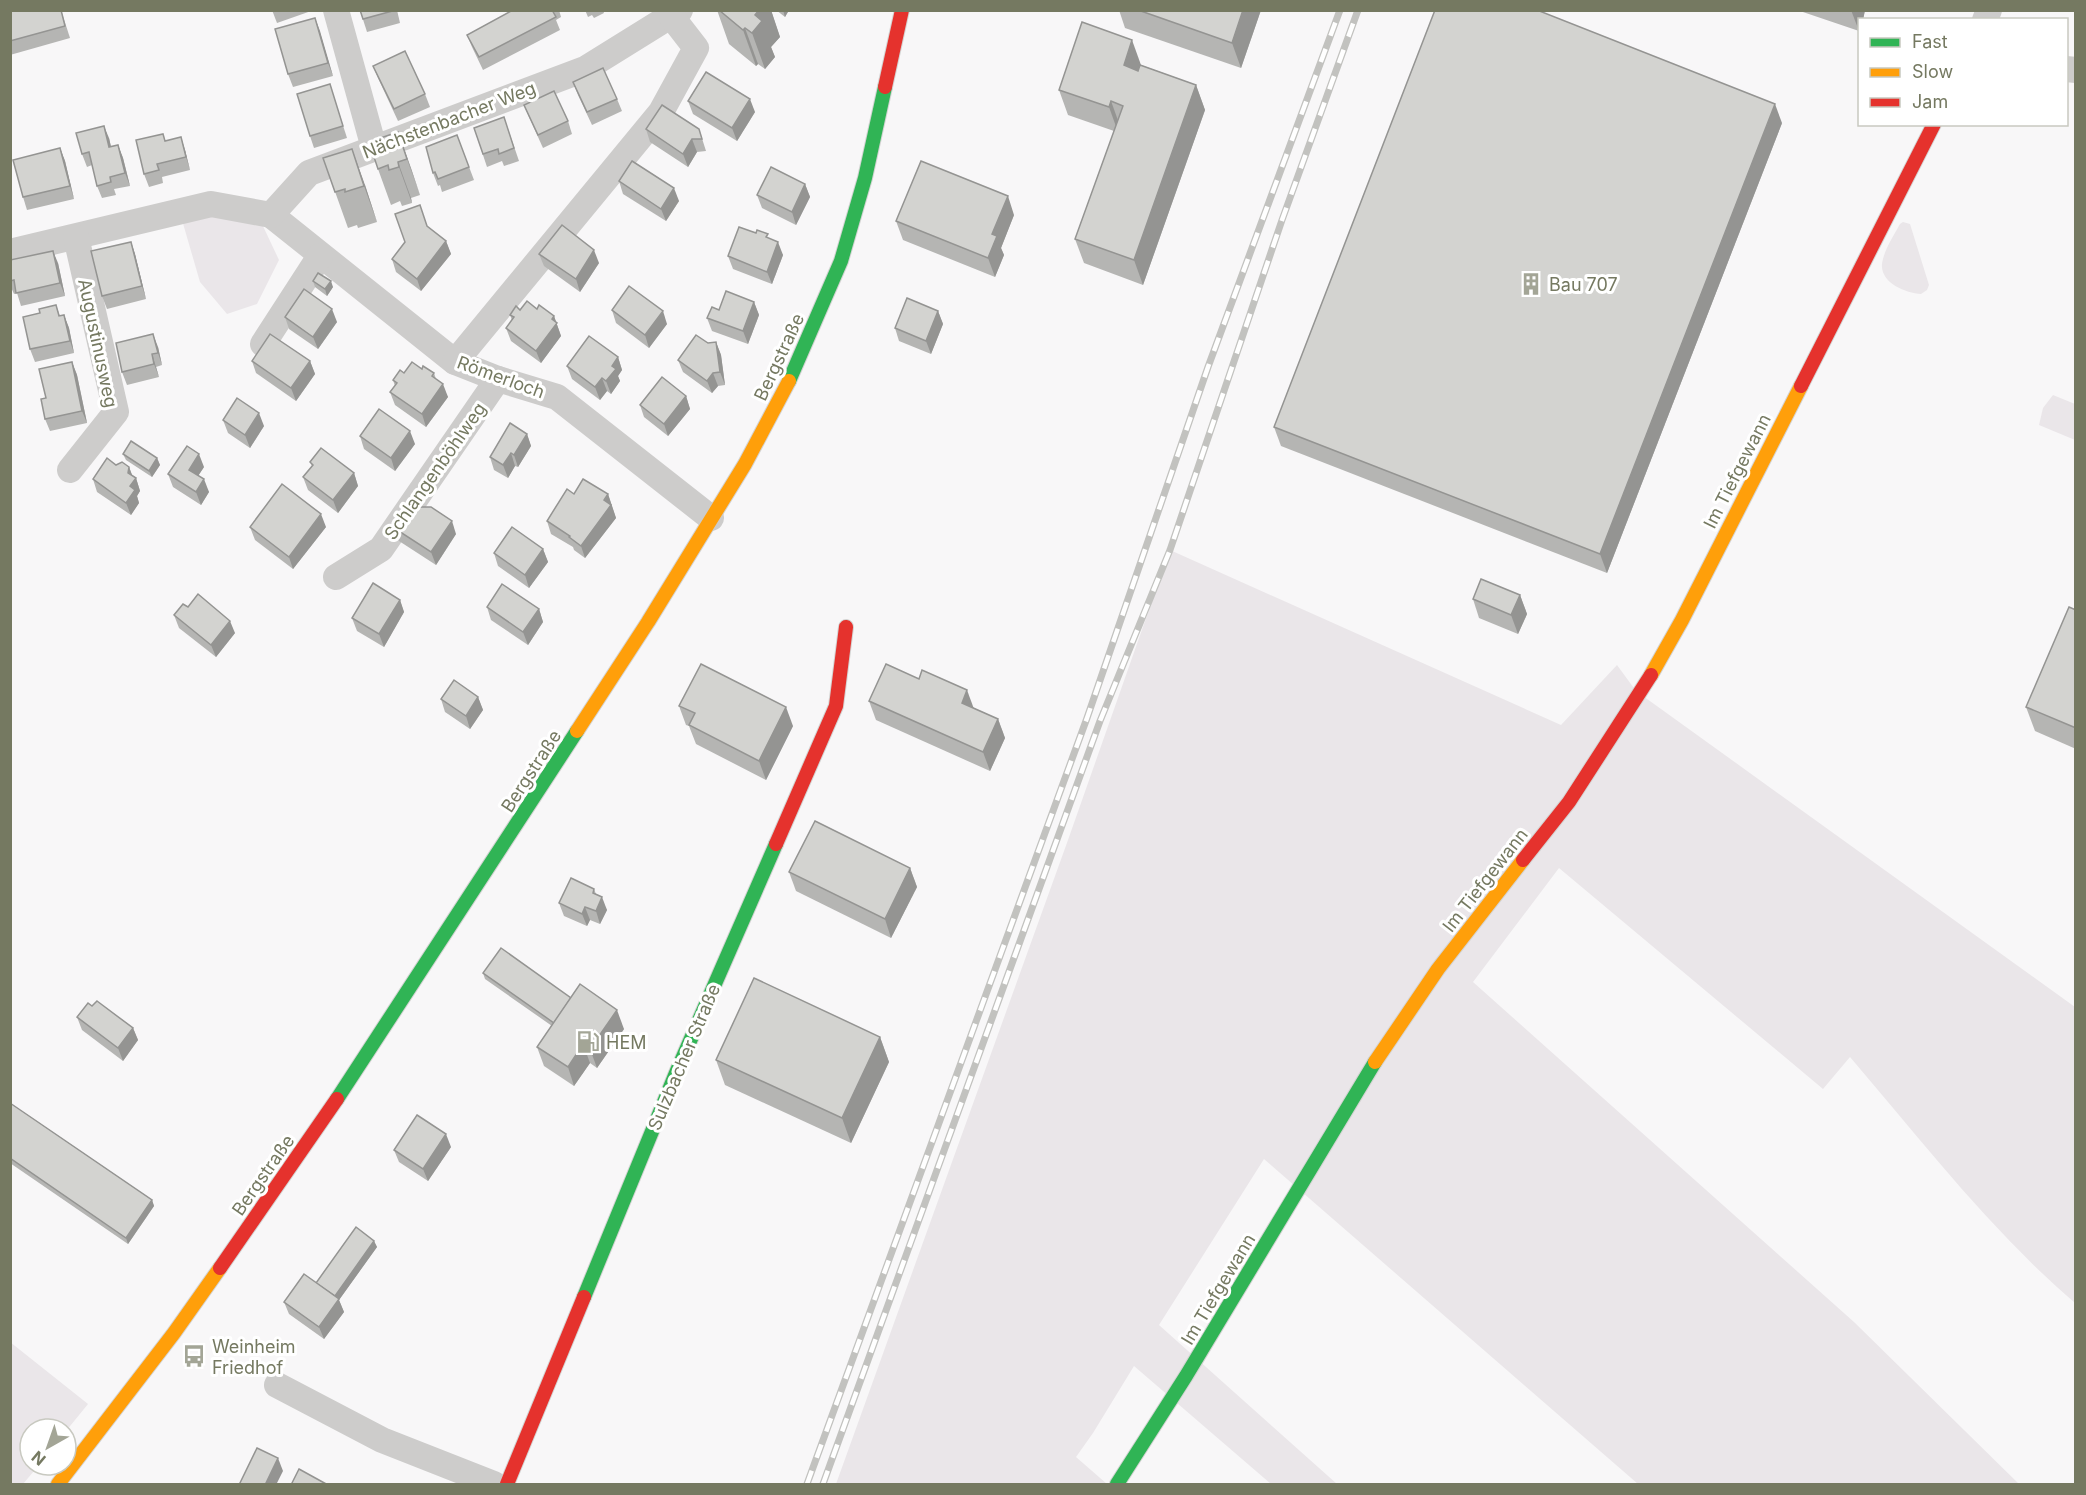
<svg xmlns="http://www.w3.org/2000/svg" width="2086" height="1495" font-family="Inter,sans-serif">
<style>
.green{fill:#eae6e9}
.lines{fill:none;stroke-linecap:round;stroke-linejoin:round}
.fast-casing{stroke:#d4d4d3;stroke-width:16}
.slow-casing{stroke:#d4d4d3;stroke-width:16}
.jam-casing{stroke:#d4d4d3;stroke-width:16}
.street{stroke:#cdcccb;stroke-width:26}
.fast{stroke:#30b455;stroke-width:14}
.slow{stroke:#ff9f0a;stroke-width:14}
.jam{stroke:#e5322d;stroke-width:14}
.rail-casing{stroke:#c2c2bf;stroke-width:7}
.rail{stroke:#fff;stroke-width:4.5;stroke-dasharray:14;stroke-linecap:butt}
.wall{fill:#b5b5b3}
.shaded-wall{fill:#949492}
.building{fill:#d3d3d0;stroke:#949492;stroke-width:1.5}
.labels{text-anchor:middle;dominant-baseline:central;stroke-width:6;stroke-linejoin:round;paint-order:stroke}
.street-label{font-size:18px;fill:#757961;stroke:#fff}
.poi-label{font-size:18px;fill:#757961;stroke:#fff;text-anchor:start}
</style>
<rect width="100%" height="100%" fill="#f8f7f8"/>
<!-- green -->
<g class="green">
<polygon points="213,215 262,224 279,260 257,304 227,314 200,282 182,220"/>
<path d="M1903,222L1910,224L1929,285L1927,290L1921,294C1904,293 1876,281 1883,259C1886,247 1894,235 1900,224Z"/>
<polygon points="2053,395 2075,404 2075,440 2039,425 2043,408"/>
<path d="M1170,550L1561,725L1617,665L1636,691L2075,1007V1303C1991,1231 1922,1141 1850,1057L1823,1089L1559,868L1473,982L1854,1322L2019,1484H1638L1264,1159L1159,1325L1337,1484H1271L1134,1366L1093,1433L1076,1457L1107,1484H836L1068,840Z"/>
<polygon points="10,1342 88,1404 66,1431 66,1429 30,1429 30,1465 39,1465 23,1484 11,1484"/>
</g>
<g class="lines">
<!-- fast casing -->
<g class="fast-casing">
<g id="fast">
<polyline points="789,381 841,261 865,178 885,87"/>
<polyline points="337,1099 577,731"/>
<polyline points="584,1297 676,1073 776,844"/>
<polyline points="1117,1484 1186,1376 1375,1062"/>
</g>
</g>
<!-- slow casing -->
<g class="slow-casing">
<g id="slow">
<polyline points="1651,675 1682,620 1801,386"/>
<polyline points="577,731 648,622 745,464 789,381"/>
<polyline points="1375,1062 1438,969 1523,860"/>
<polyline points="58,1484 174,1333 220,1268"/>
</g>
</g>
<!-- jam casing -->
<g class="jam-casing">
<g id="jam">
<polyline points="885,87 902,10"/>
<polyline points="1801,386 1934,124"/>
<polyline points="776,844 836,706 846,627"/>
<polyline points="1523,860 1569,802 1651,675"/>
<polyline points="220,1268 337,1099"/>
<polyline points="507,1484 584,1297"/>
</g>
</g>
<!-- street -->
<g class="street">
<polyline points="336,10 374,148"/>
<polyline points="1985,20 1989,10"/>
<polyline points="2066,69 2076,70"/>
<polyline points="271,215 455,362 498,379 557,397 711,518"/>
<polyline points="10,252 211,204 271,215 309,173 585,69 680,10"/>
<polyline points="263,344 320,256"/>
<polyline points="455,362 661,112 696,48 672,17"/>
<polyline points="70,470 116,412 76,237"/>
<polyline points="336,577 381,549 498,379"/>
<polyline points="277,1385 382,1440 494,1484"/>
</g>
<!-- fast -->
<use href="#fast" class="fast"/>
<!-- slow -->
<use href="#slow" class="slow"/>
<!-- jam -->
<use href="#jam" class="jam"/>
<!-- rail casing -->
<g class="rail-casing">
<g id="rail">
<polyline points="807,1484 1087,718 1208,367 1340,10"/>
<polyline points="823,1484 1100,721 1170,550 1282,220 1358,10"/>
</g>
</g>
<!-- rail -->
<use href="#rail" class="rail"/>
</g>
<!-- wall -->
<g class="wall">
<polygon points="10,10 61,10 70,38 10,55"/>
<polygon points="272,10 314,10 277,23"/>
<polygon points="360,10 397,10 400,23 367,32"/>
<polygon points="513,10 559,10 561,17 556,20 560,30 483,70 472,47 467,35"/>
<polygon points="585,10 603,10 604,13 594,18 592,15 588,17"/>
<polygon points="717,10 771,10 780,37 771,47 775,57 765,69 758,64 756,66 729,44"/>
<polygon points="776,10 789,10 785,17"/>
<polygon points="1119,10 1261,10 1241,68 1125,28"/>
<polygon points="1797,10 1865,10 1863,20 1860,20 1859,31"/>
<polygon points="315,18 333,76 293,87 288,74"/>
<polygon points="1141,65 1196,85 1205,110 1143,285 1084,263 1075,239 1114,131 1068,115 1059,90"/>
<polygon points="373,66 425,94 430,107 398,121 378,78"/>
<polygon points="573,82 617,99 622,111 592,125 578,95"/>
<polygon points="334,97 347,138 314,148 310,136"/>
<polygon points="688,101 755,112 737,141 693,114"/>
<polygon points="524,105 568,121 572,134 543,148 529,117"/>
<polygon points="504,117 519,161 504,166 502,161 487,167 474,128"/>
<polygon points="1782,123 1607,573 1281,446 1274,427"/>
<polygon points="646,129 699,129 706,151 697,152 688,167 650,142"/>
<polygon points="398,132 420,195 411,198 412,203 402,206 400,201 391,205 378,169"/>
<polygon points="457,135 474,180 442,192 440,185 438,186 433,173"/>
<polygon points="109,138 111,147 118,145 123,158 130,186 114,189 116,195 102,198 97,186 92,165 87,167 82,154"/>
<polygon points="166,141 185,150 190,170 162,177 163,183 149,187 144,174"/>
<polygon points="60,148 65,161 74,199 27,210 23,197"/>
<polygon points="323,158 365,185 377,222 358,228 357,225 348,228"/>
<polygon points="619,181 679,201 666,221 623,194"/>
<polygon points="805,184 810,197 796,225 762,208 757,195"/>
<polygon points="1014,215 1001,248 1004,255 995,277 903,240 896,221"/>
<polygon points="770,239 783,255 772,284 733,269 728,256"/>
<polygon points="446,241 451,254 421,291 396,272 392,259"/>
<polygon points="131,242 135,254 146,299 107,309 102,296"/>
<polygon points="539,254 599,263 580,292 544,266"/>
<polygon points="58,263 65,296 21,306 17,293 14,294 10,285 10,269"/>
<polygon points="313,281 333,287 327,296 315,287"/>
<polygon points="754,302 759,315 748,344 712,331 707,318 719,310"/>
<polygon points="56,305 60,316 64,315 69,328 74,353 35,362 30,349"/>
<polygon points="537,309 554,316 561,336 541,363 511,341 506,328 512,320 510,315 520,310"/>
<polygon points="612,310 667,324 649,348 616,323"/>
<polygon points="938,311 943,324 931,354 899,341 895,328"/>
<polygon points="285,317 337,322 318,349 289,329"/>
<polygon points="716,342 721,355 725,385 718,386 712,393 683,372 678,360 708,343"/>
<polygon points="158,347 162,365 156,367 159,377 127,385 122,372"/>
<polygon points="618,357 622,370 618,376 620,381 611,394 607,391 600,400 572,379 567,366"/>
<polygon points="252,361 310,361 315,374 296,401 256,373"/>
<polygon points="72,362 77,375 87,423 50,431 45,419 46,398"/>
<polygon points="422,369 434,373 436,379 448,397 426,427 395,405 390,392 395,386 393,380 404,373"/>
<polygon points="686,396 690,409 668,436 644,417 640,405"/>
<polygon points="223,420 264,426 250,448 228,433"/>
<polygon points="527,434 531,446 518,467 515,466 508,478 494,470 490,457"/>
<polygon points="360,436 415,444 395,471 364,449"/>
<polygon points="123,454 157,458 160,465 152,477 126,460"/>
<polygon points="310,462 354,473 358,486 338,513 308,490 303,477 312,466"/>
<polygon points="116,465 129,467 132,475 136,478 140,491 137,496 139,503 131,515 97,492 93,479"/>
<polygon points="204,467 198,476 209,492 201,505 173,487 168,474"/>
<polygon points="574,494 608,494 616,518 585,558 574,550 573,547 551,534 547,521"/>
<polygon points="250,527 326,527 293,569 255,540"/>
<polygon points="394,528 456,534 436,565 399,541"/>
<polygon points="543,549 548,562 529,588 498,566 494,553"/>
<polygon points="1520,595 1527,614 1518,634 1479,618 1473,599"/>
<polygon points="400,600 404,612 384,647 357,631 352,618"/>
<polygon points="188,607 235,633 216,657 179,628 174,615"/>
<polygon points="487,607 539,609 543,622 528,645 491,620"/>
<polygon points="2076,610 2076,749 2035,731 2026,707"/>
<polygon points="478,697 483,710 470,729 445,712 441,699"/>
<polygon points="869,701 974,708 998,719 1005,738 990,771 876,720"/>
<polygon points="679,706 793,726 766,780 696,744 689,726 686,725"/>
<polygon points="910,868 917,887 891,938 796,891 789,872"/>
<polygon points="594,889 596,894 607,910 600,924 590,920 587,926 564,916 559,903"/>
<polygon points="483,973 571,998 624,1029 597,1068 590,1063 574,1086 544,1066 537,1047 552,1026 485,979"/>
<polygon points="92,1006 133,1028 138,1040 123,1061 82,1030 77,1017"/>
<polygon points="880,1037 889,1062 851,1143 725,1085 716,1060"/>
<polygon points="10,1103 152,1200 154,1206 128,1244 10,1163"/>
<polygon points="451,1147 428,1181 399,1162 394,1150"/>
<polygon points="374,1241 377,1247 339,1300 344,1312 324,1339 289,1314 284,1302 316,1283"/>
</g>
<!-- shaded-wall -->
<g class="shaded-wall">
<polygon points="759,10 771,10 780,37 771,47 775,57 765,69 752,33 755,15"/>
<polygon points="783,10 789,10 785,17"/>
<polygon points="1243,10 1261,10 1241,68 1232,43"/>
<polygon points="1851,10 1865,10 1863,20 1860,20 1859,31"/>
<polygon points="315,18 320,31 333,76 328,63"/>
<polygon points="745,28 758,64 756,66 743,30"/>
<polygon points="1132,40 1141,65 1133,90 1124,65"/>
<polygon points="1196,85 1205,110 1143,285 1134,260"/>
<polygon points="750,99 755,112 737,141 732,128"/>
<polygon points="1111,101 1120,126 1118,132 1109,107"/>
<polygon points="1775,104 1782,123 1607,573 1600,554"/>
<polygon points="104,126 109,138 114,160 109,147"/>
<polygon points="398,132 411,168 420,195 407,159"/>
<polygon points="181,137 185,150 190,170 186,157"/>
<polygon points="692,139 697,152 688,167 683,154"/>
<polygon points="118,145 123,158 130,186 125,173"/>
<polygon points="60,148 65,161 74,199 70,186"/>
<polygon points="352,149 365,185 377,222 364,186"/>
<polygon points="398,162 411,198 412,203 399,167"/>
<polygon points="805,184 810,197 796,225 792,212"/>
<polygon points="674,188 679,201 666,221 661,209"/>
<polygon points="1008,196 1014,215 1001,248 1004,255 995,277 988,258 992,234"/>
<polygon points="446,241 451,254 421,291 417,279"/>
<polygon points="131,242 135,254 146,299 142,286"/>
<polygon points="778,242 783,255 772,284 767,272"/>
<polygon points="594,250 599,263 580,292 576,279"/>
<polygon points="53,251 58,263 65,296 60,283"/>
<polygon points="331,281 333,287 327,296 325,289"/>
<polygon points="754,302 759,315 748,344 743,331"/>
<polygon points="332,309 337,322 318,349 313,337"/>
<polygon points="663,311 667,324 649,348 645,335"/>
<polygon points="938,311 943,324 931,354 926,341"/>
<polygon points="64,315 69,328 74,353 70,341"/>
<polygon points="554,316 561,336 541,363 536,351"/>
<polygon points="153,334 158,347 162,365 158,353"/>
<polygon points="716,342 721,355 725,385 720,372"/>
<polygon points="152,354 156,367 159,377 154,364"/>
<polygon points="618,357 622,370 618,376 620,381 611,394 606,381 612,366"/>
<polygon points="310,361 315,374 296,401 291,388"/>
<polygon points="72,362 77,375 87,423 82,411"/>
<polygon points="713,373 718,386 712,393 707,381"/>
<polygon points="602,378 607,391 600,400 595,387"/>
<polygon points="443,384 448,397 426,427 422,414"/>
<polygon points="686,396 690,409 668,436 664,424"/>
<polygon points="259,413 264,426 250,448 245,435"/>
<polygon points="410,431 415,444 395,471 391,458"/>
<polygon points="527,434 531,446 518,467 514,455"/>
<polygon points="511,453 515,466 508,478 503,465"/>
<polygon points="199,454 204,467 194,482 189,470"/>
<polygon points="157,458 160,465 152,477 149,471"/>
<polygon points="129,467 134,480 136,478 140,491 137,496 139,503 131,515 126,503 130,486 128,473"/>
<polygon points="354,473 358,486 338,513 333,500"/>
<polygon points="204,479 209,492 201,505 196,492"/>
<polygon points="608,494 616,518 585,558 581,546"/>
<polygon points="321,514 326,527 293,569 289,557"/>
<polygon points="452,521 456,534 436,565 431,552"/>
<polygon points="543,549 548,562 529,588 525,575"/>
<polygon points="1520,595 1527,614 1518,634 1511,615"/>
<polygon points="400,600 404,612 384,647 379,634"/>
<polygon points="539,609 543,622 528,645 523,632"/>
<polygon points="230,621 235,633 216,657 211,645"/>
<polygon points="967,690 974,709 962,703"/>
<polygon points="478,697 483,710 470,729 466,716"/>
<polygon points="786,707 793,726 766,780 759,761"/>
<polygon points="998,719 1005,738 990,771 983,752"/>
<polygon points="910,868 917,887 891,938 885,919"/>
<polygon points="602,897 607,910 600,924 596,911"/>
<polygon points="585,907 590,920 587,926 582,914"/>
<polygon points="617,1010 624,1029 597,1068 590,1049"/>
<polygon points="133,1028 138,1040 123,1061 118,1048"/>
<polygon points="880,1037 889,1062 851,1143 842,1118"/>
<polygon points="583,1044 590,1063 574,1086 568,1067"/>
<polygon points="446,1134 451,1147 428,1181 423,1169"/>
<polygon points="152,1200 154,1206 128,1244 126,1238"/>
<polygon points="374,1241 377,1247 339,1300 344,1312 324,1339 319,1327 333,1299"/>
<polygon points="278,1458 283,1471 276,1485 265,1485"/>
</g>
<!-- building -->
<g class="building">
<polygon points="10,10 61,10 65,26 10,41"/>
<polygon points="360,10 396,10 363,19"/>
<polygon points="513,10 552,10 556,17 479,57 467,35"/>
<polygon points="719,10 759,10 755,15 762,21 752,33 745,28 743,30"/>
<polygon points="1138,10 1243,10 1232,43"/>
<polygon points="1435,10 1537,10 1775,104 1600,554 1274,427"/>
<polygon points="315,18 328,63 288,74 275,29"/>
<polygon points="1082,22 1132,40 1124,65 1138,71 1140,65 1196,85 1134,260 1075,239 1123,106 1111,101 1109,107 1059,90"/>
<polygon points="405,51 425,94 394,109 373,66"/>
<polygon points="603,68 617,99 587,112 573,82"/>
<polygon points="706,72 750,99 732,128 688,101"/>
<polygon points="330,84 343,126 310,136 297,94"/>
<polygon points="554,91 568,121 538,135 524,105"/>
<polygon points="662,105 699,129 702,139 692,139 683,154 646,129"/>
<polygon points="504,117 514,148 499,154 498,149 483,154 474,128"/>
<polygon points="104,126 109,147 118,145 125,173 110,177 111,182 97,186 89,152 82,154 76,133"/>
<polygon points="398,132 407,159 398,162 399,167 389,170 388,165 378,169 369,142"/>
<polygon points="163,134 165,141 181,137 186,157 157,164 159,170 144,174 136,140"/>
<polygon points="457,135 469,167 438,179 435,172 433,173 426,147"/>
<polygon points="60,148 70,186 23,197 13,160"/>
<polygon points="352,149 364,186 345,192 345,189 335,192 323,158"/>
<polygon points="632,161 674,188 661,209 619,181"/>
<polygon points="921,161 1008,196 992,234 997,236 988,258 896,221"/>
<polygon points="771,167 805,184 792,212 757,195"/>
<polygon points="420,205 427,226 446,241 417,279 392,259 405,242 395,214"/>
<polygon points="562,225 594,250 576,279 539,254"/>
<polygon points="739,227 756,233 757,230 768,234 766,237 778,242 767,272 728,256"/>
<polygon points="131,242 142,286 102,296 91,251"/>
<polygon points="53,251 60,283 16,293 14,280 10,281 10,260"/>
<polygon points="318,273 331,281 325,289 313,281"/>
<polygon points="629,286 663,311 645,335 612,310"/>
<polygon points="304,289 332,309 313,337 285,317"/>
<polygon points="726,291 754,302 743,331 707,318 712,307 719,310"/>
<polygon points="907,298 938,311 926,341 895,328"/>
<polygon points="527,301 537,309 539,305 554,316 552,319 557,323 536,351 506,328 514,317 510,315 516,306 520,310"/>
<polygon points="56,305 59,316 64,315 70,341 30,349 23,317 40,313 39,309"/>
<polygon points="153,334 158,353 152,354 154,364 122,372 116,343"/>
<polygon points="270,334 310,361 291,388 252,361"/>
<polygon points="696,335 708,343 716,342 720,372 713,373 707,381 678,360"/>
<polygon points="589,336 618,357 612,366 616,369 606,381 602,378 595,387 567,366"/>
<polygon points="72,362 82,411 45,419 41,399 46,398 39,369"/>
<polygon points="412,362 422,369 423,366 434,373 432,376 443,384 422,414 390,392 397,383 393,380 400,370 404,373"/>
<polygon points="662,377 686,396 664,424 640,405"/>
<polygon points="237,398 259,413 245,435 223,420"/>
<polygon points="379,409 410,431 391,458 360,436"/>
<polygon points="510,423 527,434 514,455 511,453 503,465 490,457"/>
<polygon points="131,441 157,458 149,471 123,454"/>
<polygon points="187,446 199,454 189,470 204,479 196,492 168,474"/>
<polygon points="321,448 354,473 333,500 303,477 313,465 310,462"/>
<polygon points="107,458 116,465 122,462 129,467 128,473 136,478 130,486 135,490 126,503 93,479"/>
<polygon points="583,479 608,494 604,500 611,505 581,546 569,537 570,536 547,521 567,489 574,494"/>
<polygon points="282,484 321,514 289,557 250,527"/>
<polygon points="407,507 431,507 452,521 431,552 394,528"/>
<polygon points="512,527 543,549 525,575 494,553"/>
<polygon points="1481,579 1520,595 1511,615 1473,599"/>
<polygon points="373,583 400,600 379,634 352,618"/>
<polygon points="502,584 539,609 523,632 487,607"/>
<polygon points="198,594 230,621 211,645 174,615 183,604 188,607"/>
<polygon points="2069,607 2076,610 2076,728 2026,707"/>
<polygon points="701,664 786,707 759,761 689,725 695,713 679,706"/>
<polygon points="886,664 919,679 922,670 967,690 962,703 998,719 983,752 869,701"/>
<polygon points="454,680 478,697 466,716 441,699"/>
<polygon points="815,821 910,868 885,919 789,872"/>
<polygon points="571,878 594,889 593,893 602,897 596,911 585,907 582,914 559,903"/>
<polygon points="501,948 571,998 554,1023 483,973"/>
<polygon points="754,978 880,1037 842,1118 716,1060"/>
<polygon points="580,984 617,1010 590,1049 583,1044 568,1067 537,1047"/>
<polygon points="97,1001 133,1028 118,1048 77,1017 88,1003 92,1006"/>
<polygon points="10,1103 152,1200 126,1238 10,1158"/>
<polygon points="417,1115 446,1134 423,1169 394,1150"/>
<polygon points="356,1227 374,1241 335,1296 316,1283"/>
<polygon points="304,1274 339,1299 319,1327 284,1302"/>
<polygon points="257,1448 278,1458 265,1485 239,1485"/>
<polygon points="299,1469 328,1485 291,1485"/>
</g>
<!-- icons -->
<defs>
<g id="building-bare" transform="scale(1.8)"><path d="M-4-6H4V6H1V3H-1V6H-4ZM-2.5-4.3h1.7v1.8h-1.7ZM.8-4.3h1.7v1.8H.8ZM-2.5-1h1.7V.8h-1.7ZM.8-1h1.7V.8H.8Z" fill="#a3a596" stroke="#fff" stroke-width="2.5" paint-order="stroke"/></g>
<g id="fuel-bare" transform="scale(1.8)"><path d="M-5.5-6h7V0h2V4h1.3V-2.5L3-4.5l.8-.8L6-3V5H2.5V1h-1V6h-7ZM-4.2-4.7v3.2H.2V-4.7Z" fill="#a3a596" stroke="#fff" stroke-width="2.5" paint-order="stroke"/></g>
<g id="bus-bare" transform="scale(1.8)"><path d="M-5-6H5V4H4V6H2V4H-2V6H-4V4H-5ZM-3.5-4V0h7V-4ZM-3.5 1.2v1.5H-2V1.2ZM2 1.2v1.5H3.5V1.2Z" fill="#a3a596" stroke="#fff" stroke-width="2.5" paint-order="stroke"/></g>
</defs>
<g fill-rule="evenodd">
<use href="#building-bare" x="1531" y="284"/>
<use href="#fuel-bare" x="588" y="1042"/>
<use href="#bus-bare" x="194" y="1356"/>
</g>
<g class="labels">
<!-- street labels -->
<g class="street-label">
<text transform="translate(449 120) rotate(-21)">Nächstenbacher Weg</text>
<text transform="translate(98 343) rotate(78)">Augustinusweg</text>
<text transform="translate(779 357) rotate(-65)">Bergstraße</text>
<text transform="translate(501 377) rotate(20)">Römerloch</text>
<text transform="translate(435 471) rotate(-55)">Schlangenböhlweg</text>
<text transform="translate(1737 471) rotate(-63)">Im Tiefgewann</text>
<text transform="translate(531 771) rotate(-57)">Bergstraße</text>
<text transform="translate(1485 880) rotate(-52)">Im Tiefgewann</text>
<text transform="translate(684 1057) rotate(-67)">Sulzbacher Straße</text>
<text transform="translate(263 1175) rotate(-55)">Bergstraße</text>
<text transform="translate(1218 1289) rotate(-59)">Im Tiefgewann</text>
</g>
<!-- poi labels -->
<g class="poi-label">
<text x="1549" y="284">Bau 707</text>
<text x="606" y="1042">HEM</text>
<text x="212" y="1346">Weinheim<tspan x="212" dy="21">Friedhof</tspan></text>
</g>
</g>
<!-- border -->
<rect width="2086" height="1495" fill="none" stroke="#757961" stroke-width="24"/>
<!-- legend -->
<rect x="1858" y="18" width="210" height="108" fill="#ffffff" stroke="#c8c9c0" stroke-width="1.5"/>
<rect x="1870" y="38" width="30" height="9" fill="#30b455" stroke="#c8c9c0" stroke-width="1.5"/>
<text x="1912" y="48" font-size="18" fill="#757961">Fast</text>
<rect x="1870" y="68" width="30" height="9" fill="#ff9f0a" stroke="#c8c9c0" stroke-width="1.5"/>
<text x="1912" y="78" font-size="18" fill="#757961">Slow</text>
<rect x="1870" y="98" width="30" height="9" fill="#e5322d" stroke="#c8c9c0" stroke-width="1.5"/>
<text x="1912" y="108" font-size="18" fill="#757961">Jam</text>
<!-- north arrow -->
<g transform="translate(48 1447) rotate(220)"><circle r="28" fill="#ffffff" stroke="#c8c9c0" stroke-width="1.5"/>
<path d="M0-4.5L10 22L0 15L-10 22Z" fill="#a3a596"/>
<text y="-9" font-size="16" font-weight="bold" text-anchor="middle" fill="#757961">N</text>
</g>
</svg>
